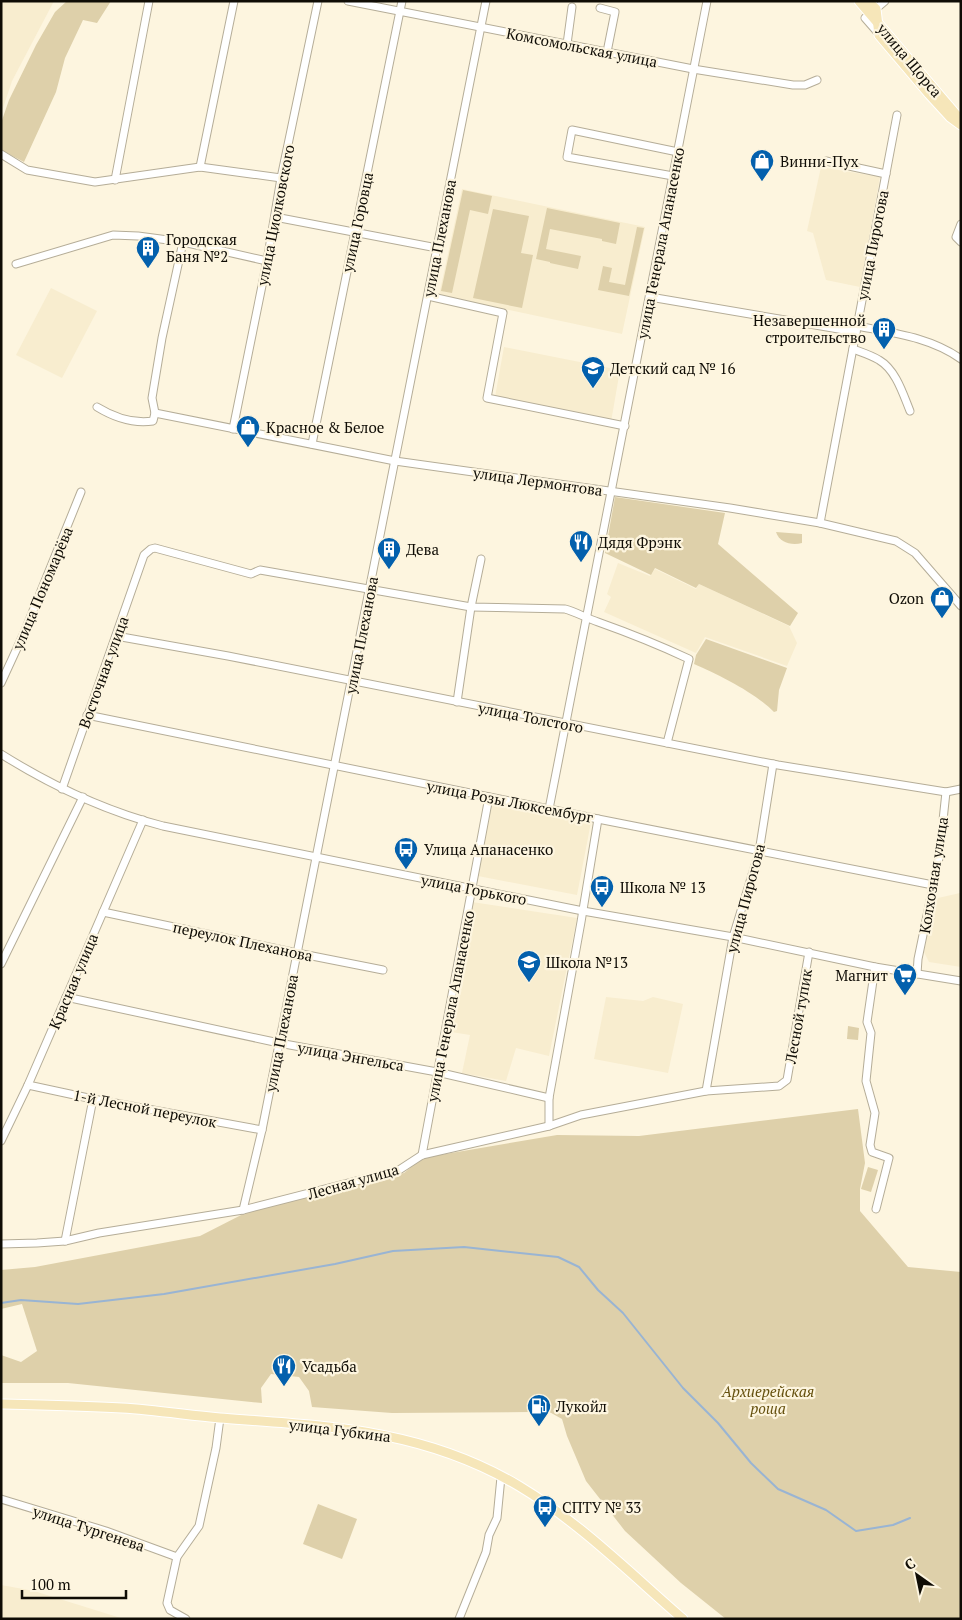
<svg xmlns="http://www.w3.org/2000/svg" width="962" height="1620" font-family="'PT Serif',serif">
<style>
.built{fill:#f8edcf}
.green{fill:#ded0aa}
.lines{fill:none;stroke-linecap:round;stroke-linejoin:round}
.stream{stroke:#99b4d3;stroke-width:2}
.minor-casing{stroke:#b5ad98;stroke-width:9}
.major-casing{stroke:#fff;stroke-width:11}
.minor{stroke:#fff;stroke-width:7}
.major{stroke:#f6e6b9;stroke-width:9}
.labels{text-anchor:middle;dominant-baseline:central;stroke-width:4.5;stroke-linejoin:round;paint-order:stroke}
.street-label{font-size:15px;fill:#0f0c05;stroke:#fdf5df}
.poi-label{font-size:15px;fill:#0f0c05;stroke:#fdf5df;text-anchor:start}
.park-label{font-size:15px;font-style:italic;fill:#65500e;stroke:#fdf5df}
</style>
<rect width="100%" height="100%" fill="#fdf5df"/>
<!-- built -->
<g class="built">
<polygon points="1,1 54,1 12,81 1,114"/>
<polygon points="821,167 880,177 860,287 826,280 813,233 807,231"/>
<polygon points="462,189 645,227 622,334 439,295"/>
<polygon points="51,288 97,311 62,378 16,355"/>
<polygon points="504,347 620,370 611,422 495,397"/>
<polygon points="618,563 650,576 655,569 696,589 699,584 789,626 797,643 787,666 705,637 696,653 604,612 611,597 607,594"/>
<polygon points="492,803 591,822 577,895 478,876"/>
<polygon points="960,893 961,967 929,962 924,952 934,901 938,898"/>
<polygon points="472,902 577,918 549,1056 516,1048 506,1081 462,1073 470,1035 445,1031"/>
<polygon points="606,997 643,1001 653,997 683,1004 668,1073 594,1059"/>
<polygon points="1,1585 34,1591 124,1619 1,1619"/>
</g>
<!-- green -->
<g class="green">
<polygon points="67,1 111,1 97,23 83,20 65,58 56,92 24,162 1,150 1,123 9,100 36,45 55,12"/>
<polygon points="463,190 492,196 488,214 470,210 452,293 441,291"/>
<polygon points="547,208 620,223 616,244 602,241 602,239 550,229 546,249 581,256 578,269 550,263 550,262 536,259"/>
<polygon points="493,209 529,216 521,253 533,255 522,308 473,298"/>
<polygon points="637,227 644,228 629,296 598,290 603,266 612,268 609,282 625,285"/>
<polygon points="615,497 725,513 718,544 798,613 790,626 699,584 696,588 655,568 651,575 605,553"/>
<path d="M776,532L802,534V543C791,546 779,542 776,532Z"/>
<path d="M706,639L787,668L779,690L777,711L774,712C757,694 718,674 694,664L696,655Z"/>
<polygon points="848,1026 859,1028 858,1040 847,1039"/>
<polygon points="858,1109 865,1163 860,1189 860,1211 908,1267 961,1272 961,1619 726,1619 681,1583 625,1531 586,1481 567,1436 562,1419 535,1404 530,1412 392,1413 312,1407 309,1391 299,1377 271,1374 261,1388 262,1403 68,1383 1,1383 1,1355 21,1362 37,1351 22,1304 1,1309 1,1270 35,1267 200,1236 249,1211 404,1173 422,1158 557,1135 639,1136"/>
<polygon points="868,1167 878,1170 871,1192 861,1189"/>
<polygon points="318,1504 357,1519 342,1559 303,1544"/>
</g>
<g class="lines">
<!-- stream -->
<polyline class="stream" points="1,1303 21,1300 78,1304 164,1294 335,1264 393,1251 464,1247 558,1257 579,1267 598,1290 623,1313 683,1388 718,1423 751,1463 778,1489 826,1510 856,1531 893,1525 910,1518"/>
<!-- minor casing -->
<g class="minor-casing">
<g id="minor">
<polyline points="348,1 693,69 793,85 805,85 817,80"/>
<polyline points="600,8 615,12 607,52"/>
<polyline points="879,34 865,18 885,1"/>
<polyline points="567,44 572,7"/>
<polyline points="1,154 27,170 95,182 200,167 281,178"/>
<polyline points="826,161 886,174"/>
<polyline points="200,167 234,1"/>
<polyline points="673,176 567,157 572,130 678,152"/>
<polyline points="115,180 149,1"/>
<polyline points="275,217 437,248"/>
<polyline points="961,224 956,237 961,242"/>
<polyline points="16,264 113,235 138,236 183,242 267,261"/>
<polyline points="428,296 503,313 487,398 625,426"/>
<polyline points="650,297 856,332"/>
<path d="M857,326C893,333 930,337 961,359"/>
<path d="M853,349C861,352 871,355 879,360C896,370 903,394 910,411"/>
<path d="M97,407C115,418 133,424 153,421L155,413L152,398L162,338L183,242"/>
<polyline points="155,413 395,461 730,508 820,523 896,541 915,553 961,606"/>
<polyline points="233,429 267,261 281,178 318,1"/>
<polyline points="312,444 402,1"/>
<polyline points="820,523 897,115"/>
<polyline points="116,636 228,656 778,765 946,792 961,789"/>
<polyline points="1,683 24,633 81,492"/>
<polyline points="457,702 471,607 481,559"/>
<polyline points="87,715 598,819 933,885"/>
<path d="M1,754C52,786 105,811 163,826L583,911L733,937L875,967L961,981"/>
<path d="M62,789L144,555L151,549L155,548L251,574L260,570L471,607L565,609C576,612 586,618 598,622C629,633 659,645 689,659L667,743"/>
<polyline points="549,809 707,1"/>
<polyline points="103,912 297,953 383,970"/>
<polyline points="1,964 83,797"/>
<polyline points="875,967 867,1022 871,1033 866,1081 875,1113 870,1145 872,1152 889,1158 876,1209"/>
<polyline points="917,974 918,959 939,858 946,792"/>
<polyline points="66,997 279,1043 437,1072 549,1098"/>
<polyline points="28,1085 93,1099 262,1130"/>
<polyline points="706,1091 733,937 759,852 773,764"/>
<polyline points="549,1126 549,1098 581,922 598,819"/>
<polyline points="1,1141 28,1085 143,820"/>
<polyline points="422,1155 489,797"/>
<polyline points="243,1210 262,1130 486,1"/>
<polyline points="65,1241 93,1099"/>
<polyline points="1,1244 37,1243 65,1241 99,1233 243,1210 399,1170 422,1155 549,1126 581,1115 706,1091 779,1086 787,1080 809,952"/>
<polyline points="1,1499 106,1531 177,1557"/>
<polyline points="186,1619 170,1610 167,1603 177,1557 199,1526 216,1448 220,1418"/>
<polyline points="459,1619 486,1552 489,1535 497,1518 501,1477"/>
</g>
</g>
<!-- major casing -->
<g class="major-casing">
<g id="major">
<polyline points="859,1 959,118"/>
<polyline points="868,1 876,9 879,35 929,94 950,117 961,125"/>
<path d="M1,1404C41,1405 82,1406 122,1408C155,1410 187,1415 220,1418C327,1426 423,1429 519,1486C579,1522 630,1573 683,1619"/>
</g>
</g>
<!-- minor -->
<use href="#minor" class="minor"/>
<!-- major -->
<use href="#major" class="major"/>
</g>
<!-- icons -->
<defs>
<g id="shop-pin" transform="scale(1.25)"><path d="M0 17L-7.5 6A9.5 9.5 0 1 1 7.5 6Z" fill="#0360ad" stroke="#fdf5df"/><path d="M-5-2.5h2.3a2.7 3.5 0 0 1 5.4 0H5L5.5 6h-11ZM-1.5-2.5h3a1.5 2.3 0 0 0-3 0Z" fill="#fff"/></g>
<g id="building-pin" transform="scale(1.25)"><path d="M0 17L-7.5 6A9.5 9.5 0 1 1 7.5 6Z" fill="#0360ad" stroke="#fdf5df"/><path d="M-4-6H4V6H1V3H-1V6H-4ZM-2.5-4.3h1.7v1.8h-1.7ZM.8-4.3h1.7v1.8H.8ZM-2.5-1h1.7V.8h-1.7ZM.8-1h1.7V.8H.8Z" fill="#fff"/></g>
<g id="school-pin" transform="scale(1.25)"><path d="M0 17L-7.5 6A9.5 9.5 0 1 1 7.5 6Z" fill="#0360ad" stroke="#fdf5df"/><path d="M0-5L7-2L0 1L-7-2ZM-4 1L0 2.5L4 1V4Q0 6-4 4Z" fill="#fff"/></g>
<g id="restaurant-pin" transform="scale(1.25)"><path d="M0 17L-7.5 6A9.5 9.5 0 1 1 7.5 6Z" fill="#0360ad" stroke="#fdf5df"/><path d="M-5-6h1v4h1v-4h1v4h1v-4h1v5L-1.5 .5V6h-2V.5L-5-1ZM5-6V6H3V1.5H1.5Q1.5-4 5-6Z" fill="#fff"/></g>
<g id="bus-pin" transform="scale(1.25)"><path d="M0 17L-7.5 6A9.5 9.5 0 1 1 7.5 6Z" fill="#0360ad" stroke="#fdf5df"/><path d="M-5-6H5V4H4V6H2V4H-2V6H-4V4H-5ZM-3.5-4V0h7V-4ZM-3.5 1.2v1.5H-2V1.2ZM2 1.2v1.5H3.5V1.2Z" fill="#fff"/></g>
<g id="supermarket-pin" transform="scale(1.25)"><path d="M0 17L-7.5 6A9.5 9.5 0 1 1 7.5 6Z" fill="#0360ad" stroke="#fdf5df"/><path d="M-6-5.5h2.5l.6 2H6L4.5 2H-2.5L-4.4-4H-6ZM-1.5 3.2a1.3 1.3 0 1 0 .1 0ZM3 3.2a1.3 1.3 0 1 0 .1 0Z" fill="#fff"/></g>
<g id="fuel-pin" transform="scale(1.25)"><path d="M0 17L-7.5 6A9.5 9.5 0 1 1 7.5 6Z" fill="#0360ad" stroke="#fdf5df"/><path d="M-5.5-6h7V0h2V4h1.3V-2.5L3-4.5l.8-.8L6-3V5H2.5V1h-1V6h-7ZM-4.2-4.7v3.2H.2V-4.7Z" fill="#fff"/></g>
</defs>
<g fill-rule="evenodd">
<use href="#shop-pin" x="762" y="161"/>
<use href="#building-pin" x="148" y="248"/>
<use href="#building-pin" x="884" y="329"/>
<use href="#school-pin" x="593" y="368"/>
<use href="#shop-pin" x="248" y="427"/>
<use href="#restaurant-pin" x="581" y="542"/>
<use href="#building-pin" x="389" y="549"/>
<use href="#shop-pin" x="942" y="598"/>
<use href="#bus-pin" x="406" y="849"/>
<use href="#bus-pin" x="602" y="887"/>
<use href="#school-pin" x="529" y="962"/>
<use href="#supermarket-pin" x="905" y="975"/>
<use href="#restaurant-pin" x="284" y="1366"/>
<use href="#fuel-pin" x="539" y="1406"/>
<use href="#bus-pin" x="545" y="1507"/>
</g>
<g class="labels">
<!-- street labels -->
<g class="street-label">
<text transform="translate(582 47) rotate(11)">Комсомольская улица</text>
<text transform="translate(910 60) rotate(50)">улица Щорса</text>
<text transform="translate(275 215) rotate(-79)">улица Циолковского</text>
<text transform="translate(357 222) rotate(-78)">улица Горовца</text>
<text transform="translate(439 238) rotate(-79)">улица Плеханова</text>
<text transform="translate(660 243) rotate(-79)">улица Генерала Апанасенко</text>
<text transform="translate(872 245) rotate(-79)">улица Пирогова</text>
<text transform="translate(538 481) rotate(8)">улица Лермонтова</text>
<text transform="translate(42 588) rotate(-67)">улица Пономарёва</text>
<text transform="translate(361 635) rotate(-79)">улица Плеханова</text>
<text transform="translate(103 672) rotate(-70)">Восточная улица</text>
<text transform="translate(531 717) rotate(11)">улица Толстого</text>
<text transform="translate(510 801) rotate(11)">улица Розы Люксембург</text>
<text transform="translate(933 875) rotate(-81)">Колхозная улица</text>
<text transform="translate(474 889) rotate(11)">улица Горького</text>
<text transform="translate(745 898) rotate(-75)">улица Пирогова</text>
<text transform="translate(243 941) rotate(12)">переулок Плеханова</text>
<text transform="translate(73 981) rotate(-67)">Красная улица</text>
<text transform="translate(450 1006) rotate(-79)">улица Генерала Апанасенко</text>
<text transform="translate(798 1016) rotate(-80)">Лесной тупик</text>
<text transform="translate(281 1033) rotate(-79)">улица Плеханова</text>
<text transform="translate(351 1056) rotate(10)">улица Энгельса</text>
<text transform="translate(145 1108) rotate(11)">1-й Лесной переулок</text>
<text transform="translate(353 1181) rotate(-16)">Лесная улица</text>
<text transform="translate(340 1430) rotate(7)">улица Губкина</text>
<text transform="translate(89 1528) rotate(18)">улица Тургенева</text>
</g>
<!-- poi labels -->
<g class="poi-label">
<text x="780" y="161">Винни-Пух</text>
<text x="166" y="239">Городская<tspan x="166" dy="17">Баня №2</tspan></text>
<text x="866" y="320" text-anchor="end">Незавершенной<tspan x="866" dy="17">строительство</tspan></text>
<text x="610" y="368">Детский сад № 16</text>
<text x="266" y="427">Красное &amp; Белое</text>
<text x="598" y="542">Дядя Фрэнк</text>
<text x="406" y="549">Дева</text>
<text x="924" y="598" text-anchor="end">Ozon</text>
<text x="424" y="849">Улица Апанасенко</text>
<text x="620" y="887">Школа № 13</text>
<text x="546" y="962">Школа №13</text>
<text x="888" y="975" text-anchor="end">Магнит</text>
<text x="302" y="1366">Усадьба</text>
<text x="556" y="1406">Лукойл</text>
<text x="562" y="1507">СПТУ № 33</text>
</g>
<!-- park labels -->
<g class="park-label">
<text x="768" y="1391">Архиерейская<tspan x="768" dy="17">роща</tspan></text>
</g>
</g>
<!-- border -->
<rect width="962" height="1620" fill="none" stroke="#0f0c05" stroke-width="5"/>
<!-- north arrow -->
<g transform="translate(917 1575) rotate(327)" stroke="#fdf5df" stroke-width="4" paint-order="stroke">
<path d="M0-4L9 19L0 12L-9 19Z" fill="#0f0c05"/>
<text y="-8" font-size="14" font-weight="bold" text-anchor="middle" fill="#0f0c05">С</text>
</g>
<!-- scale -->
<path d="M22 1590v8h104v-8" fill="none" stroke="#0f0c05" stroke-width="2.5"/>
<text x="30" y="1590" font-size="15" fill="#0f0c05" stroke="#fdf5df" stroke-width="4" paint-order="stroke">100 m</text>
</svg>
